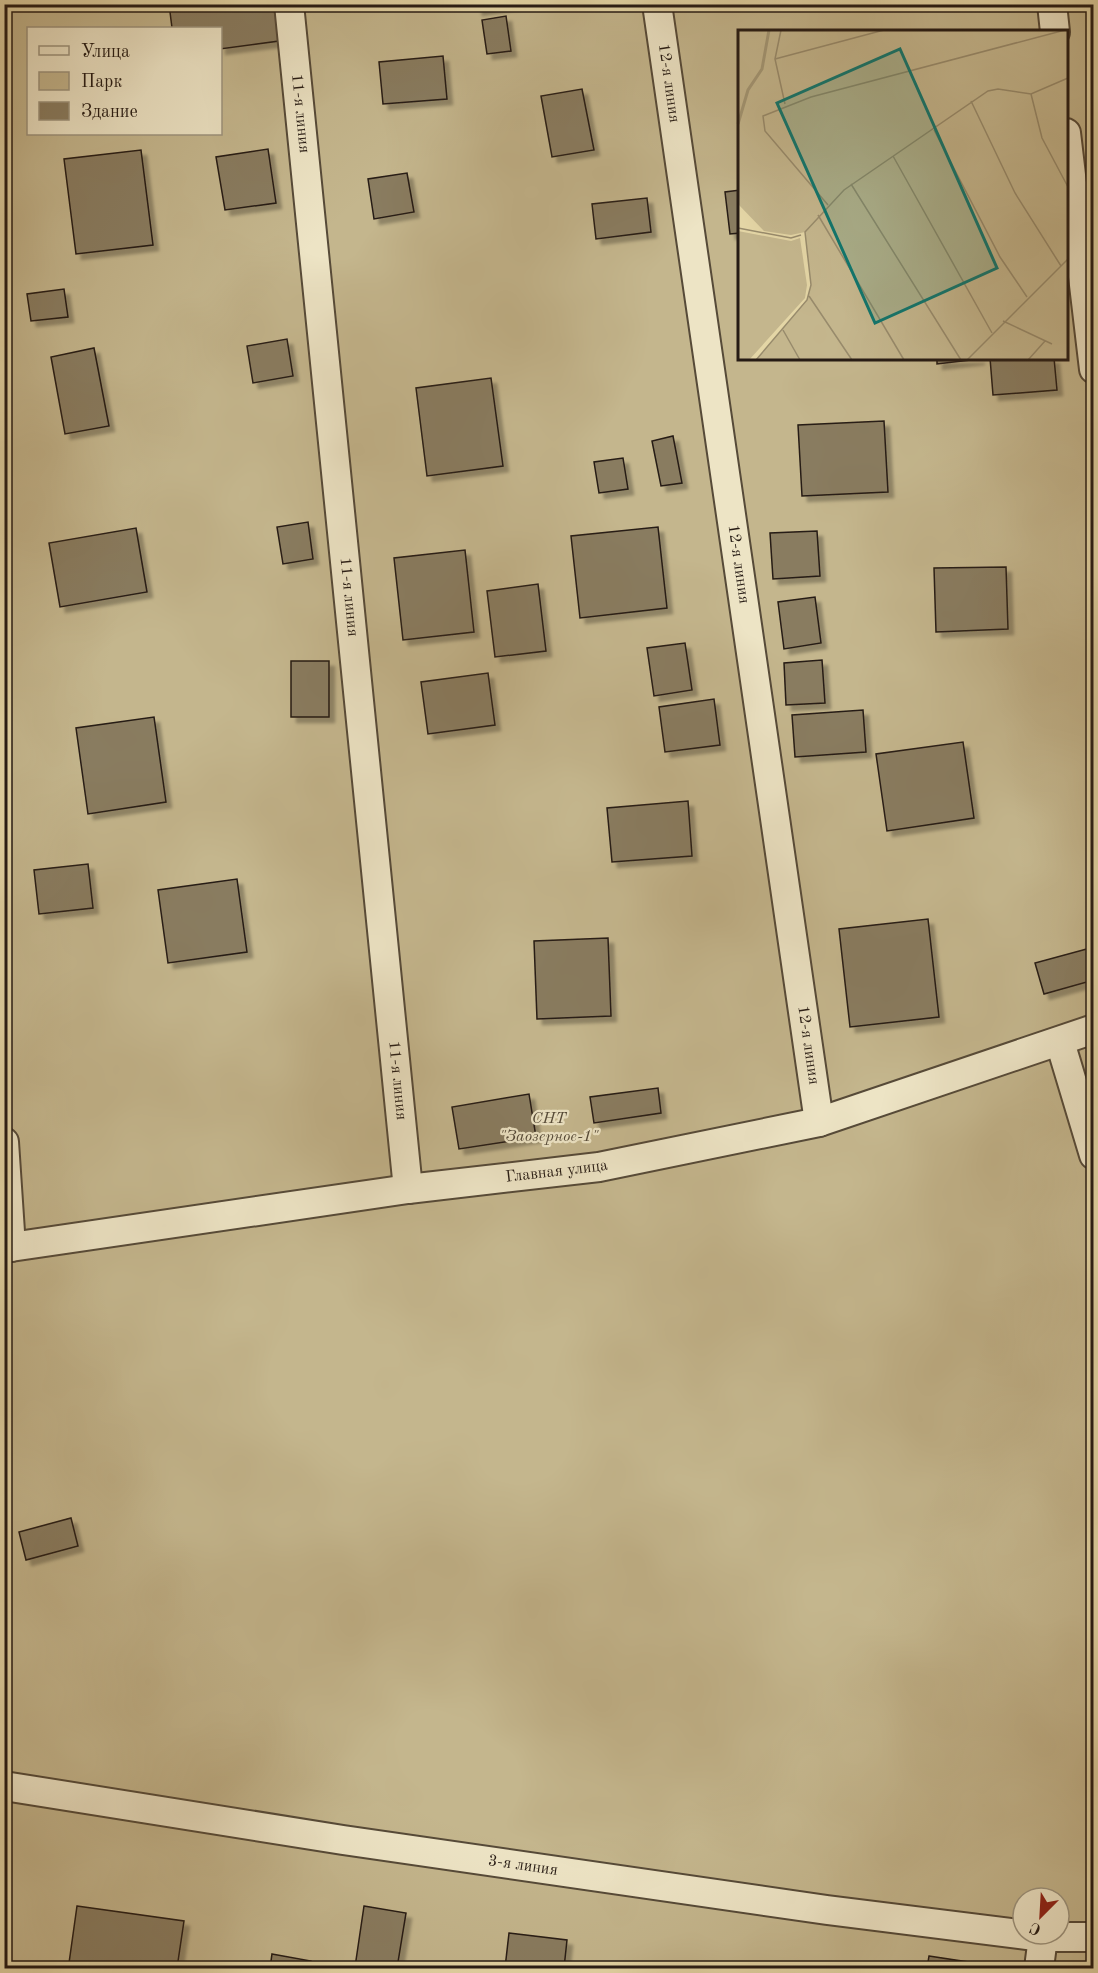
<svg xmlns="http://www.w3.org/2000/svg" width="1098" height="1973" font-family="'Old Standard TT',serif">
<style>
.green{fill:#c4b68d;stroke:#756850;stroke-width:1.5;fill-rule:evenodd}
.building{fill:#897c60;stroke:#261b14;stroke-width:1.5;filter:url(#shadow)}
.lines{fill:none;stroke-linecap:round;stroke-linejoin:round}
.minor-casing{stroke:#564a38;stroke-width:32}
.minor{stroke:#ede4c5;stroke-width:28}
.labels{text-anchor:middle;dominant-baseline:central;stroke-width:4.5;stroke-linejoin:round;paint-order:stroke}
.street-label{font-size:16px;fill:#261b14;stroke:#ede4c5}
.park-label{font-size:16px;font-style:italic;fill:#554a38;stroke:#ede4c5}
.inset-river{fill:none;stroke:#a39674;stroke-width:3}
.inset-road{fill:none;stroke:#988b6c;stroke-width:1.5}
.view{fill:#0f766e;fill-opacity:0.15;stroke:#0f766e;stroke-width:3}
.inset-edge{fill:none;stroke:#261b14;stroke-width:3}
</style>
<defs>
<filter id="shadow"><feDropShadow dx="5.5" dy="5.5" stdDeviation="1.5" flood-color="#0004"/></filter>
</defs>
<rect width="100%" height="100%" fill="#e4d6a6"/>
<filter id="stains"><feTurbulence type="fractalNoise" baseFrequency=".00333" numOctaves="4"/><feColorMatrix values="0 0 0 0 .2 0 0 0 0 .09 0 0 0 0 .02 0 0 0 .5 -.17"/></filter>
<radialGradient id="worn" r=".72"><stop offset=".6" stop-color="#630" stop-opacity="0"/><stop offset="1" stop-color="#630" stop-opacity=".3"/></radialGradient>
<!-- green -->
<path class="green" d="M5,5H1093V1968H5ZM28,28H220V134H28ZM740,32H1066V358H740ZM1023,1898H1059V1934H1023Z"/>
<!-- building -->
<g class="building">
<polygon points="169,4 274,4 279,41 220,49 220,28 172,28"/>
<polygon points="476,4 515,4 477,10"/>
<polygon points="506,16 511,51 487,54 482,20"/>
<polygon points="443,56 447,99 383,104 379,62"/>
<polygon points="582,89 594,150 552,157 541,96"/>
<polygon points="268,149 276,203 225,210 216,157"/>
<polygon points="141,150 153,245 76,254 64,159"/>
<polygon points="407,173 414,212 374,219 368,179"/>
<polygon points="740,190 740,233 730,234 725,192"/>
<polygon points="647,198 651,232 596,239 592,204"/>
<polygon points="64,289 68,317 31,321 27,294"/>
<polygon points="287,339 293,376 253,383 247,346"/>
<polygon points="94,348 109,426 65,434 51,357"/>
<polygon points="937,358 979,358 979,359 937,364"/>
<polygon points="990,358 1054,358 1057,390 993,395"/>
<polygon points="491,378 503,466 427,476 416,388"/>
<polygon points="884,421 888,492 802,496 798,425"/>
<polygon points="673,436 682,483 661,486 652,441"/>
<polygon points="623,458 628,489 599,493 594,462"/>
<polygon points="308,522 313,559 283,564 277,527"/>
<polygon points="658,527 667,608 580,618 571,536"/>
<polygon points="136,528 147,592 60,607 49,543"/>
<polygon points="817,531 820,576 773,579 770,533"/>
<polygon points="465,550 474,632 403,640 394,558"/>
<polygon points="1006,567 1008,629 936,632 934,568"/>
<polygon points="538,584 546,651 495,657 487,591"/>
<polygon points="815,597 821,643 784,649 778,602"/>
<polygon points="685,643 692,690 654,696 647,648"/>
<polygon points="822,660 825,703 786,705 784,663"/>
<rect x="291" y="661" width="38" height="56"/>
<polygon points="488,673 495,725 428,734 421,682"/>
<polygon points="714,699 720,745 665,752 659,707"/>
<polygon points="863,710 866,752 795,757 792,715"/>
<polygon points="154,717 166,802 88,814 76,728"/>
<polygon points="963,742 974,818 887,831 876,754"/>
<polygon points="688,801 692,856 612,862 607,808"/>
<polygon points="88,864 93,908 39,914 34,870"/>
<polygon points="237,879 247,952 168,963 158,890"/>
<polygon points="928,919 939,1017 850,1027 839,929"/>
<polygon points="608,938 611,1016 537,1019 534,941"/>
<polygon points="1094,947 1094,980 1044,994 1035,963"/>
<polygon points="658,1088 661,1113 594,1123 590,1097"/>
<polygon points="529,1094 536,1137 459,1149 452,1107"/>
<polygon points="71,1518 78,1546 26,1560 19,1532"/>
<polygon points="77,1906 184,1921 177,1968 104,1968 69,1963"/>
<polygon points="364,1906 406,1913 397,1968 355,1967"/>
<polygon points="509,1933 567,1940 564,1968 505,1968"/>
<polygon points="272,1954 311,1961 310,1968 270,1968"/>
<polygon points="929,1956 968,1962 967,1968 927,1968"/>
</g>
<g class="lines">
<!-- minor casing -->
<g class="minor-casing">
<g id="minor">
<path id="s1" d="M289,4L408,1189"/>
<path id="s2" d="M657,4L819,1122"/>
<polyline points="1052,4 1055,32"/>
<polyline points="1066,133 1094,369"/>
<polyline points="1060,1042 1094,1155"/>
<polyline points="4,1142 11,1247"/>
<path id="s3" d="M4,1248L408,1189L599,1167L819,1122L1094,1029"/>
<path id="s4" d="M4,1786L343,1840L827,1910L1043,1937H1094"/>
<polyline points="1039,1968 1043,1937"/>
</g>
</g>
<!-- minor -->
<use href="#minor" class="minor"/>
</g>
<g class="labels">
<!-- street labels -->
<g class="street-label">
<text stroke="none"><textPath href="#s2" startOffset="80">12-я линия</textPath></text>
<text stroke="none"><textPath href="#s1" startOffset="110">11-я линия</textPath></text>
<text stroke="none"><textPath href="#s2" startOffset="566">12-я линия</textPath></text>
<text stroke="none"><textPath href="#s1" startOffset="596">11-я линия</textPath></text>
<text stroke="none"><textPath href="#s2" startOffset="1052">12-я линия</textPath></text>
<text stroke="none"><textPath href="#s1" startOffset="1082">11-я линия</textPath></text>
<text stroke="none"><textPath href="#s3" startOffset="558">Главная улица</textPath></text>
<text stroke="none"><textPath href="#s4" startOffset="525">3-я линия</textPath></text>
</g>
<!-- park labels -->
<g class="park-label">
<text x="549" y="1119">СНТ<tspan x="549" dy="18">"Заозерное-1"</tspan></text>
</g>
</g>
<!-- overview -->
<g transform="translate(738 30)">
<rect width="330" height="330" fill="#e4d6a6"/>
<path d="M0,0H330V330H18L69,270L73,255L67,202L53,205L26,201L0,174ZM0,201L53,211L62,208L69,255L67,268L11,330H0Z" fill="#c4b68d"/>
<path class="inset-river" d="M0,94L10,60L24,39L31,0"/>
<path class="inset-road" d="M43,0L37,29L47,74M37,29L146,0M293,64L304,108L330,157M233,71L277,163L323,236M196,100L262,227L289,267M155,126L254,303M113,154L223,330M90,175L27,101L25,86L73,67L327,0M80,185L166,330M0,198L53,208L63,205M71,266L114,330M265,291L314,314M45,300L62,330M18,330L69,270L73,255L67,202L106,160L250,61L260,59L293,64L330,48M229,330L330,229M290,330L307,311"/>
<path class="view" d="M162,19L259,238L137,293L39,73Z"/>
<rect width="330" height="330" class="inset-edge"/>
</g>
<!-- margin -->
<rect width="1098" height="1973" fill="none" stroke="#e4d6a6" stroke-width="24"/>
<rect x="6" y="6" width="1086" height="1961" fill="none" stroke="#261b14" stroke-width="3"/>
<rect x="12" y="12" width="1074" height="1949" fill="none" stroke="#261b14" stroke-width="1.5"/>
<!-- legend -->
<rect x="27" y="27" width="195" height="108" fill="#ede4c5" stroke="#9d947e" stroke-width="1.5"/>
<rect x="39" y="46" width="30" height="9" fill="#ede4c5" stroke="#9d947e" stroke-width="1.5"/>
<text x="81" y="57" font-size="18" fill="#261b14">Улица</text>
<rect x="39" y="72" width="30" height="18" fill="#c4b68d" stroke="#9d947e" stroke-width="1.5"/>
<text x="81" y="87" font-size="18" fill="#261b14">Парк</text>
<rect x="39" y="102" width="30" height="18" fill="#897c60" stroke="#9d947e" stroke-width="1.5"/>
<text x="81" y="117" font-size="18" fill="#261b14">Здание</text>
<!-- north arrow -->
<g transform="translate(1041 1916) rotate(204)"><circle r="28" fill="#ede4c5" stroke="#9d947e" stroke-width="1.5"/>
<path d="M0-4.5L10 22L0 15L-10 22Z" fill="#8f2418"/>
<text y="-9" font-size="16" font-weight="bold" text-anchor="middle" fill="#261b14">С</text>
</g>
<rect width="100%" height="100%" filter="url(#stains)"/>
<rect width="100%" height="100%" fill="url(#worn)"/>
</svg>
